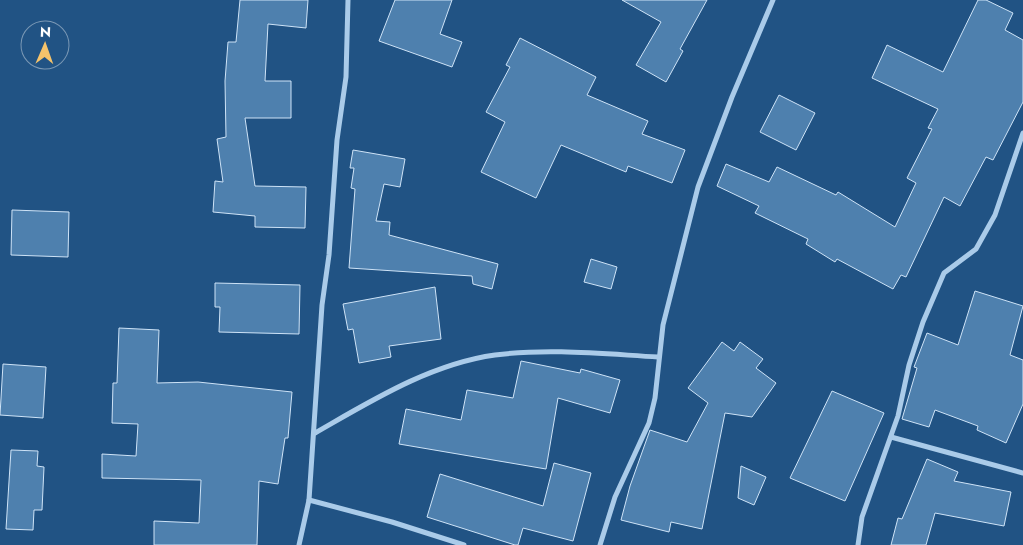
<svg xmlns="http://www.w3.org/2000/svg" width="1023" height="545" font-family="Jost,sans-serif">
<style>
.building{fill:#4e80ae;stroke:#cee3f7}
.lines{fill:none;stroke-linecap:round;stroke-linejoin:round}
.minor{stroke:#aacbe9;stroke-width:5}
</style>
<rect width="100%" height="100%" fill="#215384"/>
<!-- building -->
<g class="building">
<polygon points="240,0 308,0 306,28 268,24 265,81 291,81 291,118 245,118 255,186 306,187 305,228 255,227 255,216 213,212 215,181 223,182 217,139 226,137 225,81 228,42 236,42"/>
<polygon points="395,0 452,0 440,34 462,42 452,67 379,41"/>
<polygon points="622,0 707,0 680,49 683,51 666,82 636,65 661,22"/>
<polygon points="978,0 986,0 1013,13 1005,30 1023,40 1023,102 993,160 986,157 960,206 944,197 906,277 901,275 893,289 837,259 835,262 806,244 808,239 755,213 759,206 717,186 726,164 769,182 777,167 836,195 838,192 895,227 916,183 907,178 932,129 928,128 938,109 872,78 887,45 943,72"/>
<polygon points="520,38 596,77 587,95 648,121 642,134 685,150 672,183 628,166 626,172 561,145 536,198 481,172 505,122 486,112 510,67 506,65"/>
<polygon points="779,95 815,113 796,150 760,132"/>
<polygon points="353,150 405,159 400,187 384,184 376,221 390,222 389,235 498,264 492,289 473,284 472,276 349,268 355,189 351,188 354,168 350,168"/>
<polygon points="12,210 69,212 68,257 11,255"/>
<polygon points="591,259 617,267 611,289 584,282"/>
<polygon points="215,283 300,285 299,334 219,332 220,307 215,307"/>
<polygon points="435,287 441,339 389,346 391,357 359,363 353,329 348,330 343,304"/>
<polygon points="975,291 1023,306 1010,355 1023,360 1023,404 1006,443 977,430 978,426 935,410 929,427 902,419 917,368 914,367 927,333 958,345"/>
<polygon points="119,328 159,330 157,383 198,382 292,392 288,438 285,438 278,484 259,481 257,545 154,545 154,521 199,523 201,480 102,478 102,454 136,456 138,424 112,423 113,383 117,383"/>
<polygon points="722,342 734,351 740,342 763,359 756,368 776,383 752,417 725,413 702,529 671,522 669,532 621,520 630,486 650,430 687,442 708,403 688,388"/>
<polygon points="521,361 580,373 581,369 620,380 610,413 558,398 546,469 399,444 406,409 461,420 467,390 513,398"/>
<polygon points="3,364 46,367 43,418 0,415"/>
<polygon points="832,391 884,413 845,501 790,478"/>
<polygon points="11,450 38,451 37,466 44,467 42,510 34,510 33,530 6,529"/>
<polygon points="927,459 958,472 954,481 1011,492 1004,526 935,513 926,545 891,545 898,518 902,519"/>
<polygon points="554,463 591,473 573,541 523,528 518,545 515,545 427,517 440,474 543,506"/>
<polygon points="741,466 766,477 754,505 738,498"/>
</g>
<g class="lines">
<!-- minor -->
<g class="minor">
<path d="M315,433C371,401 430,364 495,355C549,348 604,354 658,357"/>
<polyline points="891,437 1023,473"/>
<polyline points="309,500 392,522 464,545"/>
<polyline points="299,545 309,500 322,305 329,255 337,140 346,77 348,0"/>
<polyline points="600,545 615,497 649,423 655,398 663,325 698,187 732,97 773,0"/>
<polyline points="858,545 862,517 898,416 909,365 923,322 944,273 976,249 995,215 1023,133"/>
</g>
</g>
<!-- north arrow -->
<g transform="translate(45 45) rotate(2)"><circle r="24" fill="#215384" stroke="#7a98b5"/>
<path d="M0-4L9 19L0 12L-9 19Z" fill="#f5c36b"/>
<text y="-8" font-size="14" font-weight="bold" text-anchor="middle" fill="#ffffff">N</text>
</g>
</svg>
